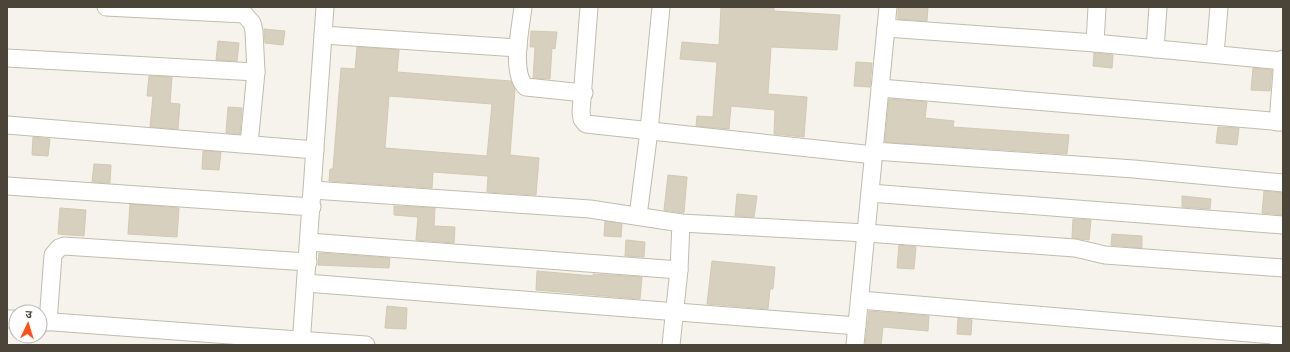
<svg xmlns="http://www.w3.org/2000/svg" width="1290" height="352" font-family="Figtree,'Noto Sans Devanagari',sans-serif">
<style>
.building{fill:#d7d0bf;stroke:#d3c9b2;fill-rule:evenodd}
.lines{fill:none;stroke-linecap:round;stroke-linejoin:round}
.minor-casing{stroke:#c1bcad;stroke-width:19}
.tertiary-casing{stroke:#c1bcad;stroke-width:23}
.minor{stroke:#fff;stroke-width:17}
.tertiary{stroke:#fff;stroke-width:21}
</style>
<rect width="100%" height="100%" fill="#f5f3eb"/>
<!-- building -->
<g class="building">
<polygon points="721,7 774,8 774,11 840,15 837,50 771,47 768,94 807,97 804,137 774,134 775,110 731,106 729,129 696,126 697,116 713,117 717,62 680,59 682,42 719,45"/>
<polygon points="898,7 928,7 927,21 898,19"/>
<polygon points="264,29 285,31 283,45 265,43"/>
<polygon points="531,31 557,32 555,49 552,48 550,79 533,78 535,47 530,47"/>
<polygon points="218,41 239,43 237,61 216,60"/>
<path d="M357,47L399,50L397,72L511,81L515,89L510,155L539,158L536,195L487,192L488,176L433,172L432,188L329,181L330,169H333L341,68L355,69ZM389,96L492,104L487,156L385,148Z"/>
<polygon points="1094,53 1113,55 1112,68 1093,66"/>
<polygon points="856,62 872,63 870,87 854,86"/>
<polygon points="1253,68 1272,70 1270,91 1251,90"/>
<polygon points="149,76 172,77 170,103 180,104 178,129 150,127 153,96 147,96"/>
<polygon points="889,99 927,102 925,118 954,121 953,127 1069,135 1067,154 885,142"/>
<polygon points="228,107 242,108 240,134 226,133"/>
<polygon points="1218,127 1239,128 1237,145 1216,143"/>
<polygon points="33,137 50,139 48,156 32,155"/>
<polygon points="203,151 221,152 219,170 202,169"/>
<polygon points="94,164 111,165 110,183 92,182"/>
<polygon points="668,175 687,177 684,213 664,210"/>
<polygon points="1264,191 1283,193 1283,215 1262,213"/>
<polygon points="737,194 757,196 754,217 735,216"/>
<polygon points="1182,196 1211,199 1210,209 1182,207"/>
<polygon points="130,204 179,208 177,237 128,234"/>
<polygon points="394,206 435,208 434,226 455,227 454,243 416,240 418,217 394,215"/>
<polygon points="60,208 86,210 84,236 58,234"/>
<polygon points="1073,219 1091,220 1089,240 1072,238"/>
<polygon points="605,221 622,224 621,237 604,236"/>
<polygon points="1112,234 1142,236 1142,248 1111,245"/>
<polygon points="626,240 645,242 644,257 625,256"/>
<polygon points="899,245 916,247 914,269 897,268"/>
<polygon points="319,253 390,258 389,268 318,265"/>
<polygon points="712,261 775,267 773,289 770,289 768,309 707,304"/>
<polygon points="537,271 593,276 593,274 642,277 640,299 536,290"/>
<polygon points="387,306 407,308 406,329 385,328"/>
<polygon points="869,311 929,316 928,331 883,327 881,345 865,345"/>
<polygon points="958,318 972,320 971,335 957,334"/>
</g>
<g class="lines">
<!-- minor casing -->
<g class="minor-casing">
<g id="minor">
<polyline points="106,7 244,14 252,23 254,31 256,72 249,144"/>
<path d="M523,7C521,26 510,73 526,87L584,93"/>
<polyline points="589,7 581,112 582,119 586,124 874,155"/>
<polyline points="886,28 1095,43 1283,61"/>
<polyline points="323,35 518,48"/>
<polyline points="1095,43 1097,7"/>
<polyline points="1155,49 1158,7"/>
<polyline points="1215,54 1219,7"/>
<polyline points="7,58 256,72"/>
<polyline points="880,88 1283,122"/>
<polyline points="1278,122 1283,59"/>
<polyline points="7,125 315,150"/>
<polyline points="874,151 1134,169 1283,183"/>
<polyline points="7,186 312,207"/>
<polyline points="313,190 590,209 681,223 866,233 1075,248 1105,255 1283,268"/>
<polyline points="870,193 1283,225"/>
<polyline points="638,216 649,131 661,7"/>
<polyline points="309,242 679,270"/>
<polyline points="306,283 857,326"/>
<polyline points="860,300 1283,336"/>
<polyline points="7,319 16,319"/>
<polyline points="40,321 366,345"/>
<polyline points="48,322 53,255 59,248 64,246 308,262"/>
<polyline points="301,345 325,7"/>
<polyline points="671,345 679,270 681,223"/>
<polyline points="855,345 888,7"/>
</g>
</g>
<!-- tertiary casing -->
<g class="tertiary-casing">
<polyline id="tertiary" points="1281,345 1283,341"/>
</g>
<!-- minor -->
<use href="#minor" class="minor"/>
<!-- tertiary -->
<use href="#tertiary" class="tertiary"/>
</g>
<!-- border -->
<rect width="1290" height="352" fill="none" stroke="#4a4538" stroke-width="16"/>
<!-- north arrow -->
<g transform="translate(28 324) rotate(4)"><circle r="19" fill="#ffffff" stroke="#b7b5af"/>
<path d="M0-3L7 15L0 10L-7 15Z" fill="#fe5219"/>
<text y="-6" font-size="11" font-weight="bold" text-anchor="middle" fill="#4a4538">उ</text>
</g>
</svg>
